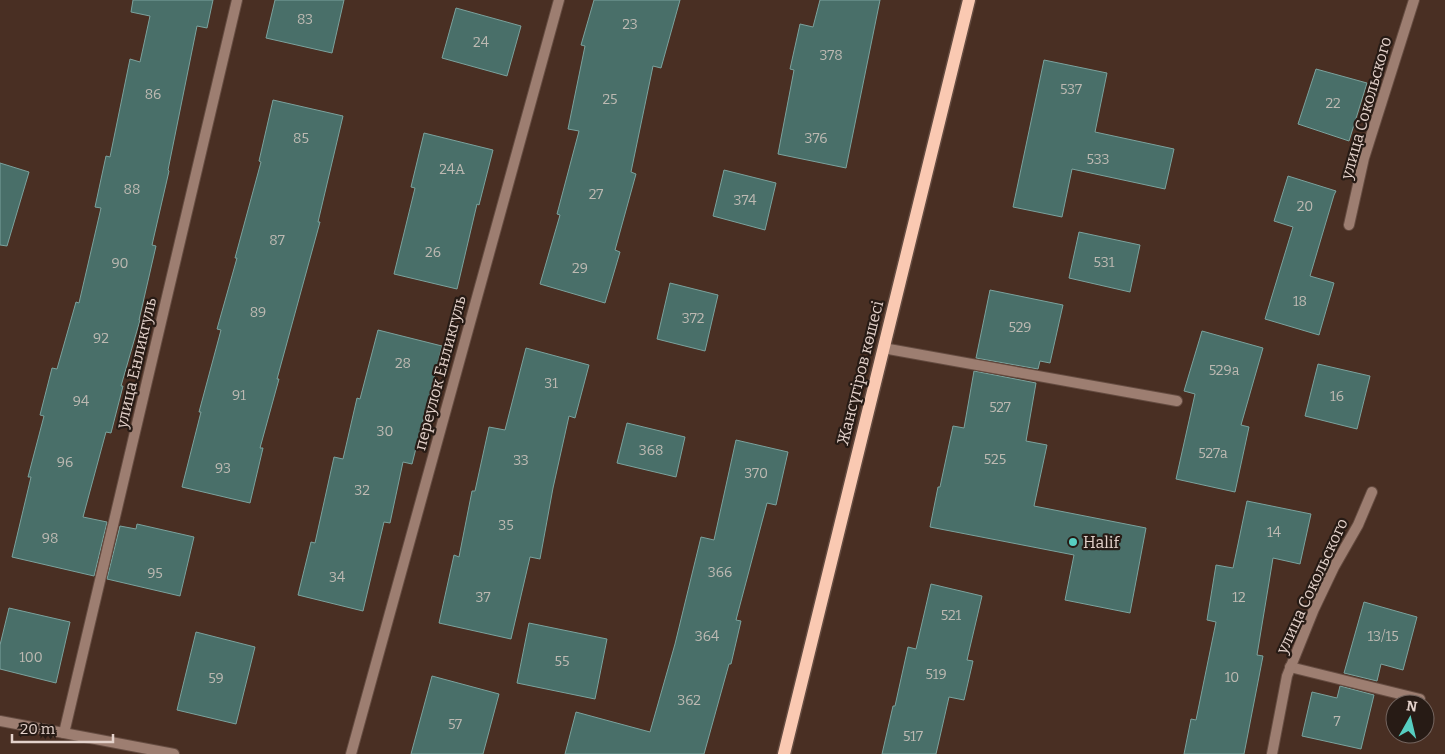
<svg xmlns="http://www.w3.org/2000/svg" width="1445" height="754" font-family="Bitter,serif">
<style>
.building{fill:#496f69;stroke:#7ba29d}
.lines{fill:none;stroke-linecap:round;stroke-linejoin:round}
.street-casing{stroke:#654c41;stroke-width:12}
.primary-casing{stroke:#654c41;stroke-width:15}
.street{stroke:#9d7e71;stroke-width:10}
.primary{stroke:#fac9b2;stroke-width:12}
.poi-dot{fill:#57cec1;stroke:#271b15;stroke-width:2}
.labels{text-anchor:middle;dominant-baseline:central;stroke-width:4.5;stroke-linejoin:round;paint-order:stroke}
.number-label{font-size:14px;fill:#bdb9b2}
.street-label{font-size:16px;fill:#e4d2cb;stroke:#271b15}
.poi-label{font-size:16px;fill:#e4d2cb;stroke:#271b15;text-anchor:start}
</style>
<rect width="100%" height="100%" fill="#492f23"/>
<!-- building -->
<g class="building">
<polygon points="133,0 213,0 207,28 197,26 168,170 169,171 152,245 156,246 139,320 140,320 121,386 123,386 111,433 106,432 83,517 107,522 94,576 12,557 31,477 28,477 44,416 40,415 52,368 57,369 76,302 79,303 101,208 95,207 106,156 110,157 130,59 140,62 150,16 131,12"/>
<polygon points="275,0 344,0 332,53 266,38"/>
<polygon points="594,0 680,0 661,68 653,66 631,172 636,174 615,250 620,252 605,303 540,284 560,215 557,214 579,131 568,129 585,46 581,45"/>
<polygon points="820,0 880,0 846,168 778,154 794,70 790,69 800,24 813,27"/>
<polygon points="456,8 521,26 507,76 442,58"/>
<polygon points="1044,60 1107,73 1095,132 1174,149 1165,189 1072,169 1062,217 1013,207"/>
<polygon points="1316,69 1367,83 1349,141 1298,124"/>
<polygon points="273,100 343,116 318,222 320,222 277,379 279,379 260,448 263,448 250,503 182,487 201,412 199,412 221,330 217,329 237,258 235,258 261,162 259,161"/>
<polygon points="424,133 493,150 479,205 477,204 457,289 394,274 415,188 411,187"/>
<polygon points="0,163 29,172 7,246 0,245"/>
<polygon points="724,170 776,183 765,230 713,216"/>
<polygon points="1288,176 1336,191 1334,195 1310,276 1334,283 1319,335 1265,319 1293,227 1274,221"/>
<polygon points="1079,232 1140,245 1130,292 1069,278"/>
<polygon points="670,283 718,295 705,351 657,339"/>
<polygon points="990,290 1063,305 1050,363 1040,361 1038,369 976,358"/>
<polygon points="378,330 442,346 412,464 403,462 390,523 384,522 363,611 298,595 311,542 315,543 334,457 343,459 357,398 360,399"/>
<polygon points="1202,331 1263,348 1241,425 1249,427 1235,492 1176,479 1195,394 1184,391"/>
<polygon points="526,348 589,365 575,418 569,416 553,488 540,559 530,557 511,639 439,623 454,555 459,557 472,491 475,491 489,427 505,430"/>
<polygon points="1318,364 1370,376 1357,429 1305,416"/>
<polygon points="974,371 1036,383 1026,441 1047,445 1034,506 1146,528 1130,613 1065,600 1074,555 930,527 938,487 940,487 953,426 964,428"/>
<polygon points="627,423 685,437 676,477 617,463"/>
<polygon points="736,440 788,452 776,505 767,503 736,620 741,621 731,664 729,664 704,754 565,754 576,712 650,732 675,644 701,537 714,540"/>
<polygon points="1247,501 1311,514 1300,564 1273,558 1257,655 1263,656 1244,754 1184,754 1191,719 1196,720 1216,622 1207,620 1216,565 1233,568"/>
<polygon points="137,524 194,537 180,596 107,579 120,526 136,529"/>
<polygon points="931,584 982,596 967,660 973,661 964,700 949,697 936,754 882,754 893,706 895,706 908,647 916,649"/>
<polygon points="1364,602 1417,617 1403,670 1381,664 1377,681 1344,673"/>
<polygon points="9,608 70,622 56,683 0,669 0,645"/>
<polygon points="529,623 607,639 595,699 517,683"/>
<polygon points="196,632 255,647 236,724 177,710"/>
<polygon points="432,676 499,694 483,754 411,754"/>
<polygon points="1340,686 1374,695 1361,749 1302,736 1312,692 1337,698"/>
</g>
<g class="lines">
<!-- street casing -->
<g class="street-casing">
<g id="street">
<polyline points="1349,225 1364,158 1414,0"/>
<polyline points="883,348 1177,401"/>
<polyline points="1290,667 1420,699"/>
<polyline points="0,721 174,754"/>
<polyline points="64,733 237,0"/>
<polyline points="351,754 559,0"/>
<polyline points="1272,754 1287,676 1314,609 1334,567 1358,525 1372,492"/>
</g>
</g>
<!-- primary casing -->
<g class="primary-casing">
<polyline id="primary" points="784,754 969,0"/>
</g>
<!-- street -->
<use href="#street" class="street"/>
<!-- primary -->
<use href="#primary" class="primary"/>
</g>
<!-- markers -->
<circle class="poi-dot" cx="1073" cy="542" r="5"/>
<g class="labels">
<!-- number labels -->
<g class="number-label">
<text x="305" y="19">83</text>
<text x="630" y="24">23</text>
<text x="481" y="42">24</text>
<text x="831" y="55">378</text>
<text x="1071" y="89">537</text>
<text x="153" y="94">86</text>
<text x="610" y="99">25</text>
<text x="1333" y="103">22</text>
<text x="301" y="138">85</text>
<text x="816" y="138">376</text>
<text x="1098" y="159">533</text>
<text x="452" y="169">24А</text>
<text x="132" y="189">88</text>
<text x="596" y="194">27</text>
<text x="745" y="200">374</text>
<text x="1305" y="206">20</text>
<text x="277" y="240">87</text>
<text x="433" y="252">26</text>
<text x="1104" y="262">531</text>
<text x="120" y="263">90</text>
<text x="580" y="268">29</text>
<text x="1300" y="301">18</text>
<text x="258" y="312">89</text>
<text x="693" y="318">372</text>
<text x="1020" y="327">529</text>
<text x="101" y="338">92</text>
<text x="403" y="363">28</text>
<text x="1224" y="370">529а</text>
<text x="551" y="383">31</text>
<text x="239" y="395">91</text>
<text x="1337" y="396">16</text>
<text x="81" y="401">94</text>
<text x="1000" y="407">527</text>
<text x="385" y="431">30</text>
<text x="651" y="450">368</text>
<text x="1213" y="453">527а</text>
<text x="995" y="459">525</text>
<text x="521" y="460">33</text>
<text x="65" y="462">96</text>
<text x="223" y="468">93</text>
<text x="756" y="473">370</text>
<text x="362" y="490">32</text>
<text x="506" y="525">35</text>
<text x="1274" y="532">14</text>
<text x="50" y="538">98</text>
<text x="720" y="572">366</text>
<text x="155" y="573">95</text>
<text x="337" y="577">34</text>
<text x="483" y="597">37</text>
<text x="1239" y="597">12</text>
<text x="951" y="615">521</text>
<text x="707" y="636">364</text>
<text x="1383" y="636">13/15</text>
<text x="31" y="657">100</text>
<text x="562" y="661">55</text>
<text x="936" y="674">519</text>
<text x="1232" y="677">10</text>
<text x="216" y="678">59</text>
<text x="689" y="700">362</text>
<text x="1337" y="721">7</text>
<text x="455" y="724">57</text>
<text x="913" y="736">517</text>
</g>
<!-- street labels -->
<g class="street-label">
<text transform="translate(1366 108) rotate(-74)">улица Сокольского</text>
<text transform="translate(136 363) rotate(-77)">улица Енликгуль</text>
<text transform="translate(440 373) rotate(-75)">переулок Енликгуль</text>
<text transform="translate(860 373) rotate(-76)">Жансүгіров көшесі</text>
<text transform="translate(1312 586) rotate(-65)">улица Сокольского</text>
</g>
<!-- poi labels -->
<g class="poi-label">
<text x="1083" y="542">Halif</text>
</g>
</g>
<!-- north arrow -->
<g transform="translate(1410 719) rotate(8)"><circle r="24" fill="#271b15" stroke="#73645e"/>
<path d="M0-4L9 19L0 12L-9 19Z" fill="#57cec1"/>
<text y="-8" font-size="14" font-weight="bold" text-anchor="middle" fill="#e4d2cb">N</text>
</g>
<!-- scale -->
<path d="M12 734v8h101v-8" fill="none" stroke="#e4d2cb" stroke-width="2.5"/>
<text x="20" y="734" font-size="15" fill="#e4d2cb" stroke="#271b15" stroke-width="4" paint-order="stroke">20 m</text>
</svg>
